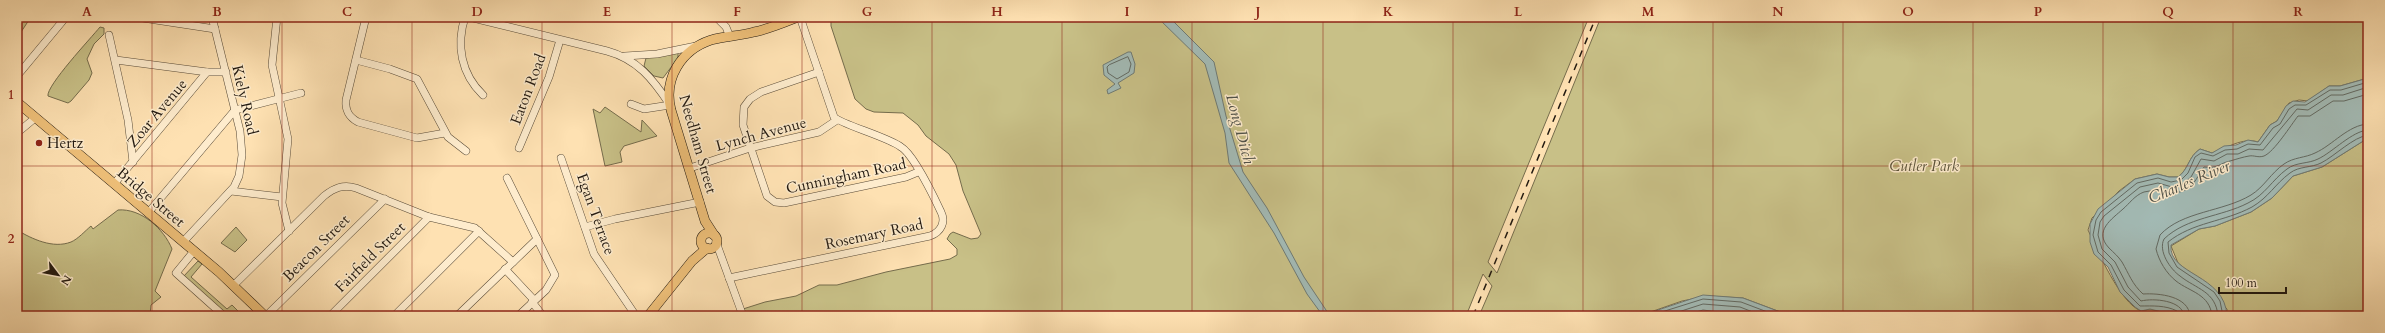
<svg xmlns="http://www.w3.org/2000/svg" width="2385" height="333" font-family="Cardo,serif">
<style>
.green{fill:#c8c087;stroke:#756c4c}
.water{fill:#a3bbb6;stroke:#6f7a74}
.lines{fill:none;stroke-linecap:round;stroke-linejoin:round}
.shore{stroke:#626a63;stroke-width:1}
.minor-casing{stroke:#594b38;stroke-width:8}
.major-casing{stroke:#221910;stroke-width:10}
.minor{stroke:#feeccd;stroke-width:7}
.major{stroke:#efc079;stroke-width:9}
.rail{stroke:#221910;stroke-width:1.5;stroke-dasharray:7 7;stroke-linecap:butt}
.grid{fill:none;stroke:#8f2418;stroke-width:1;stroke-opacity:0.55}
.poi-dot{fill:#8f2418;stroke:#feeccd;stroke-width:1.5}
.labels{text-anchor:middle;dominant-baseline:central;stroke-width:3;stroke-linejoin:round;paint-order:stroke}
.street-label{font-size:15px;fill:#221910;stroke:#feeccd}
.poi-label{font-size:15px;fill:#221910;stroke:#feeccd;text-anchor:start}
.park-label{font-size:15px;font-style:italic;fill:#5c533a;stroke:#feeccd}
.water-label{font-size:16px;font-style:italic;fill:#4f524a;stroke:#feeccd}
.neatline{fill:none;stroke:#8f2418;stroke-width:1.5}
.grid-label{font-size:13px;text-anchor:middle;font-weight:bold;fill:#8f2418}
</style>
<rect width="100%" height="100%" fill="#fee1b2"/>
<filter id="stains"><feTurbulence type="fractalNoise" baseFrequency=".005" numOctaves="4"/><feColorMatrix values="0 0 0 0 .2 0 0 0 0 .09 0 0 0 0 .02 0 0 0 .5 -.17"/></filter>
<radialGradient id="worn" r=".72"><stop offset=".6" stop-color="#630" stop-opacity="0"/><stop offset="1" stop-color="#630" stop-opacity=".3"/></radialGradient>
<!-- green -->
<g class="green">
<polygon points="17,17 31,17 17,38"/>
<path d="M831,17H1589L1488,262L1497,273L1601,17H2368V78L2340,86H2329L2308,101L2299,100L2289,103L2277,121L2270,125L2258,142C2243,137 2227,148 2212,153L2200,149C2188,157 2189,169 2178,177H2169L2157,174L2135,179L2119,191L2092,218L2088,230C2098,251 2120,303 2141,311L2150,309L2178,316H1791L1743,298L1707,296L1682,301L1639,316H1479L1492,286L1483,274L1466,316H746L743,309L765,302L796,296L819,285H837L886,272L950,259L957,255V249L947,239L950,234L953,232L971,239L978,238L981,234L963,191L956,165L949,154L926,136L918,125L903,113L874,112L866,109L855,99L831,26Z"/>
<path d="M100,27L104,28V34L94,44L87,59L92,73L89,80L71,101L68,103L48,96C46,86 91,38 100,27Z"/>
<polygon points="678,53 678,58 663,78 654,76 644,66 646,58"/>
<polygon points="605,107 641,132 642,120 657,136 624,146 620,152 622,162 605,166 593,109 600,113"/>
<polygon points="2368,138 2368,316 2227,316 2227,309 2178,263 2171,246 2199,229 2215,226 2251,212 2272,198 2293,176 2322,167"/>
<path d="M118,210C141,208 164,229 172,249L155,291L161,297L151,305L150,316H17V230C32,239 53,249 71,242C78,239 85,231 91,226L93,229Z"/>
<polygon points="236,227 247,240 235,252 221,243"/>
<polygon points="198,261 202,264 191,277 227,309 232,305 243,316 225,316 183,277"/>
</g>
<!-- water -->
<g class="water">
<polygon points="1157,17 1169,17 1214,62 1226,116 1243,172 1267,208 1304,277 1330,316 1323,316 1307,294 1274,233 1229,163 1225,133 1205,64"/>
<polygon points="1128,52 1131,52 1135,64 1134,73 1118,83 1121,88 1108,94 1107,90 1115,84 1104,75 1103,65"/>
<path d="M2368,78V138L2322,167L2293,176L2272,198L2251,212L2215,226L2199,229L2171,245C2168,275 2225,274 2227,316H2178L2150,309L2141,311L2135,307L2120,292L2108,267L2094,254L2090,242V224L2098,209L2135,179L2157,174L2169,177H2178C2189,169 2188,157 2200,149L2212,153L2224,146L2236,145L2248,140L2258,142L2270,125L2277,121L2286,106L2293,101L2305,102L2329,86H2340Z"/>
<polygon points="1703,295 1743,298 1791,316 1640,316"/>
</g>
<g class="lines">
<!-- shore -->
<g class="shore">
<polygon points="1128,57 1131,64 1129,72 1117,79 1108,73 1107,67 1109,65"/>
<polyline points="1649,316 1703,299 1741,302 1778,316"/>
<polyline points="1666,316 1703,304 1740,307 1763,316"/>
<polyline points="1683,316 1703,310 1748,316"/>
<path d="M2179,316L2177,311C2165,305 2153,306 2140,306L2124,290L2111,265L2098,252L2093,235L2096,220L2101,212L2137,183L2158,178L2171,182L2181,180L2188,173L2195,157L2201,153L2213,156L2225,150L2237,149L2248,144L2260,145L2273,128L2280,124L2289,109L2295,105H2306L2330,90H2341L2368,82"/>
<path d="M2184,316C2183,300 2153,298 2141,301L2128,287L2115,262L2102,249L2098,235L2100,222L2104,216L2140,187L2158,183L2172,187L2183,184L2191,177L2201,159L2214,161L2227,154H2238L2249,149L2263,150L2297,109L2308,110L2331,95H2343L2368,87"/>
<path d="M2190,316C2189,296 2159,293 2143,294C2132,284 2129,274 2122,262C2118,256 2114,253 2109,248C2093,231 2112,219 2123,209C2129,204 2135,195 2144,192C2158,188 2172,197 2185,190C2195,185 2198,175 2204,167C2218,169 2220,163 2230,161C2237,159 2243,157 2249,156C2254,155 2258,158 2264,156C2274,152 2291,125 2298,116H2310L2333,101H2344L2368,94"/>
<path d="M2212,316C2210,294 2190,292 2176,281C2166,273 2159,261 2156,249L2160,235C2182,211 2223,212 2251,195C2264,187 2271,173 2284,164C2294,157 2305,158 2315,153C2333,145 2348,125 2368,124"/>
<path d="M2218,316C2216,291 2196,289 2180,276C2170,269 2158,251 2164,239C2187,217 2221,217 2248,203C2265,195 2272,180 2287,169C2296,162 2308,164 2318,159C2333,152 2352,131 2368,130"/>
<path d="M2223,316L2220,301L2214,292L2177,267L2169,253L2168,242C2193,222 2224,222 2252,207C2269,197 2275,184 2290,173C2299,166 2311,168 2321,163C2335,156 2353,137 2368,135"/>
</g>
<!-- minor casing -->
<g class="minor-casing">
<g id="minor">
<polyline points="136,17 215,29"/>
<polyline points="277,17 272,65 288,139 282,203 289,231"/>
<path d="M366,17L346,100C345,111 349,117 358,122L417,138L445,133"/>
<path d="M465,17C456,45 461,74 483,95"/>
<path d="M469,17L607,51C637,59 653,79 670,105L644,109L631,104"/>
<polyline points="716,17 726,27 730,37"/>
<polyline points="109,35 128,120 133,162"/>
<polyline points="625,56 657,54 696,46"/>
<polyline points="116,60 207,72"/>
<polyline points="356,60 390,69 417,79 448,137 466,151"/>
<polyline points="819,72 761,92 750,99 744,107 743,125 767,196 775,202 784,203 906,177 918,172"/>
<polyline points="17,76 66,17"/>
<polyline points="17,133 35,118"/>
<polyline points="519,148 549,77 560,40"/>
<polyline points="561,158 594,254 636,316"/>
<polyline points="690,168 750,148 819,132 837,120"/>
<polyline points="507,178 555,275 546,290 518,316"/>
<polyline points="114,184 207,72 226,72"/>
<polyline points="231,191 282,197"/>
<polyline points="148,213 235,110 301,93"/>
<polyline points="585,227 615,219 700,202"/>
<polyline points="183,242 234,187 239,176 242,155 240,131 212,17"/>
<polyline points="716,242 743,316"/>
<polyline points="194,251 176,273 224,316"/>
<polyline points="505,269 534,300"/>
<path d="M729,278L930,236C941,232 946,222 941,212C934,197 913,154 901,147C888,137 840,124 834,117L800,17"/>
<path d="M234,285L324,196C334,188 343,184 356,188L429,217L475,228L513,262"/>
<polyline points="532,302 543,316"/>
<polyline points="253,316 259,310"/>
<polyline points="266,316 385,199"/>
<polyline points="330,316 429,217"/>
<polyline points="394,316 479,231"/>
<polyline points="457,316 537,239"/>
</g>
</g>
<!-- major casing -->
<g class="major-casing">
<g id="major">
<polyline points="17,102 219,272 265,316"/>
<circle cx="709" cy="241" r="8"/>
<path d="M714,235L705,221L671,110C663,79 681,50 711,40C725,36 740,36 754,32C769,29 783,23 798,17"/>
<polyline points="648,316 692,261 707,248"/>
</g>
</g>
<!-- minor -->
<use href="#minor" class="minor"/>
<!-- major -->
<use href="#major" class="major"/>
<!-- rail -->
<polyline class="rail" points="1473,316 1596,17"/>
</g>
<!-- grid -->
<path class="grid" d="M152,17V316M282,17V316M412,17V316M542,17V316M672,17V316M802,17V316M932,17V316M1062,17V316M1192,17V316M1323,17V316M1453,17V316M1583,17V316M1713,17V316M1843,17V316M1973,17V316M2103,17V316M2233,17V316M17,166H2368"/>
<!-- markers -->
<circle class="poi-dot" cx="39" cy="143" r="4"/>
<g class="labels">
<!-- street labels -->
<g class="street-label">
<text transform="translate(528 89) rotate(-69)">Eaton Road</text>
<text transform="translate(245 100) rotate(77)">Kiely Road</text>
<text transform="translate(157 113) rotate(-50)">Zoar Avenue</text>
<text transform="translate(761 134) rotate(-15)">Lynch Avenue</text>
<text transform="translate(698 144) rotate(74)">Needham Street</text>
<text transform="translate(846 176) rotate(-12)">Cunningham Road</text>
<text transform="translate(151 197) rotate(40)">Bridge Street</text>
<text transform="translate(596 214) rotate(70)">Egan Terrace</text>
<text transform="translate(874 234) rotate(-12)">Rosemary Road</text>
<text transform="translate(316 248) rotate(-45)">Beacon Street</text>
<text transform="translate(370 257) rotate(-45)">Fairfield Street</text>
</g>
<!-- poi labels -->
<g class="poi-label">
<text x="47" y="143">Hertz</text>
</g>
<!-- park labels -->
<g class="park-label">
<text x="1924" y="166">Cutler Park</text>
</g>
<!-- water labels -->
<g class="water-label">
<text transform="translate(1240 129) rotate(75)">Long Ditch</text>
<text transform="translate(2189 182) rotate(-23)">Charles River</text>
</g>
</g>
<!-- margin -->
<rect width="2385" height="333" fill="none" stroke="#fee1b2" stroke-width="44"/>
<!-- north arrow -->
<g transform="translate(58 275) rotate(122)" stroke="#feeccd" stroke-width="3" paint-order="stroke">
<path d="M0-3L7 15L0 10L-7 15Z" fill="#221910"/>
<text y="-6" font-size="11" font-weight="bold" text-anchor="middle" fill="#221910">N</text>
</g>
<!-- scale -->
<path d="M2219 287v6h67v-6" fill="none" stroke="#221910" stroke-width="2"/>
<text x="2225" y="287" font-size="12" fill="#221910" stroke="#feeccd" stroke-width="3" paint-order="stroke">100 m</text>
<rect x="22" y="22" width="2341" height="289" class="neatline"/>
<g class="grid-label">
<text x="87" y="16">A</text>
<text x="217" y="16">B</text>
<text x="347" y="16">C</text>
<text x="477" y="16">D</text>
<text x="607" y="16">E</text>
<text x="737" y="16">F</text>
<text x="867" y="16">G</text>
<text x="997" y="16">H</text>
<text x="1127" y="16">I</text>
<text x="1258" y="16">J</text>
<text x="1388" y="16">K</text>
<text x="1518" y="16">L</text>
<text x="1648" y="16">M</text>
<text x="1778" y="16">N</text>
<text x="1908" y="16">O</text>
<text x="2038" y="16">P</text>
<text x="2168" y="16">Q</text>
<text x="2298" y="16">R</text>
<text x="11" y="99">1</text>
<text x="11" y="243">2</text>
</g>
<rect width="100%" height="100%" filter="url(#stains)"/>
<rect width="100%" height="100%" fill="url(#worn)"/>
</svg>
